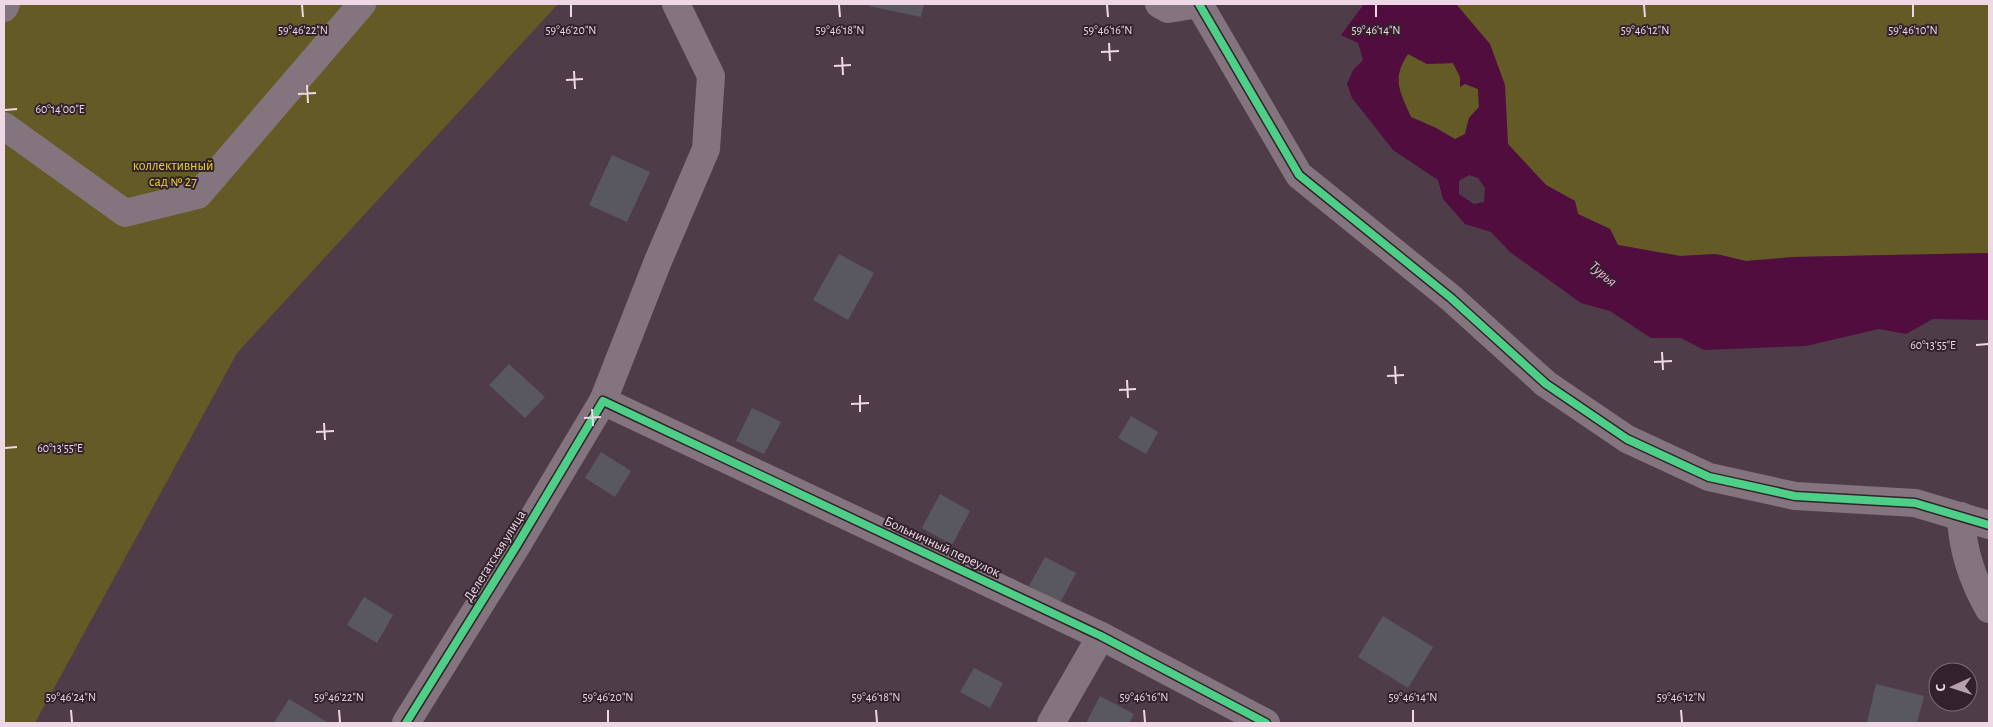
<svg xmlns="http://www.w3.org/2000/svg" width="1993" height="727" font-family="'Alegreya Sans',sans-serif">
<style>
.green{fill:#635a25}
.water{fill:#500d3d;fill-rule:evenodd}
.building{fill:#595861}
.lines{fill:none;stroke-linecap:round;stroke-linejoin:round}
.minor{stroke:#83747d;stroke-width:28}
.cycleway-casing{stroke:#32222c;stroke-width:11}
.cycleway{stroke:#4dcf88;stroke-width:8}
.ticks{fill:none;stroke:#eed8e5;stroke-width:2}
.labels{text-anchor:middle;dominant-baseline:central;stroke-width:4;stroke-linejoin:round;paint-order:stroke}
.park-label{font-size:14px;fill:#e7d41d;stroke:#32222c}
.street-label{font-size:14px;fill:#eed8e5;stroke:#32222c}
.water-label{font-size:15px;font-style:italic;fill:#fcb0de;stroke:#32222c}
.ticks-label{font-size:12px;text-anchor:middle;fill:#eed8e5;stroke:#32222c;stroke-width:4;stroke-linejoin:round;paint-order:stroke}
</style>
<rect width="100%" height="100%" fill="#4e3d48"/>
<!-- green -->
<g class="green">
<polygon points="4,4 558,4 237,353 35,723 4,723"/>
<polygon points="1456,4 1989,4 1989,253 1794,257 1746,261 1716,254 1680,256 1618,245 1610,229 1578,214 1575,201 1546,185 1507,144 1507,127"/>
<path d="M1408,54L1427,64L1453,63L1465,84L1478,89L1479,107L1469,118L1465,134L1455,140L1436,128L1411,117C1400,91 1391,80 1408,54Z"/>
</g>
<!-- water -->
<path class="water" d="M1364,4H1456L1490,44L1505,85L1508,144L1546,185L1575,201L1578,214L1610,229L1618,245L1680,256L1716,254L1746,261L1794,257L1989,253V320L1933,319L1906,334L1879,329L1806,346L1704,350L1681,338H1651L1610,311L1581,303L1510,252L1491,232L1465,224L1443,199L1438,180L1393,150L1352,98L1347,84L1353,70L1363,60L1358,43L1341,35ZM1408,54L1427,64L1453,63L1460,77V87L1465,84L1478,89L1479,107L1469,118L1465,134L1455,139L1436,128L1411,117C1400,92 1391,79 1408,54ZM1469,175L1478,178L1485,188L1484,202L1474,204L1459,194V181Z"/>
<!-- building -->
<g class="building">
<polygon points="870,4 924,4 921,17 869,6"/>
<polygon points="612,155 650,172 627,222 589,205"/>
<polygon points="839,254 874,273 848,320 813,300"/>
<polygon points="509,364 545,397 525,418 489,385"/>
<polygon points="752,408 781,422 764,454 736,441"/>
<polygon points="1131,416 1158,432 1146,454 1118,438"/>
<polygon points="601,452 631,471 615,497 585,478"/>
<polygon points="940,494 970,511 952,545 922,528"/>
<polygon points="1045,557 1076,573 1060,603 1029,586"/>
<polygon points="364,597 393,615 377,643 347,625"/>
<polygon points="1383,616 1433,647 1408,688 1358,657"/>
<polygon points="974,668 1003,683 990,708 960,692"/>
<polygon points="1876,684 1924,696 1917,723 1867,723"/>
<polygon points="1100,696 1134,714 1129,723 1086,723"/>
<polygon points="289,699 327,722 326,723 274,723"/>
</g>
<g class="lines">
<!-- minor -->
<g class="minor">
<polyline points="1159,4 1168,9 1199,4"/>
<polyline points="1199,4 1299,175 1451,298 1546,384 1627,439 1709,477 1795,496 1915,503 1989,525"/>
<polyline points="4,8 6,4"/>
<polyline points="4,126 125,213 198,195 362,4"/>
<polyline points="603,401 1101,636 1266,723"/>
<path d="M1961,516C1962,548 1973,581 1989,609"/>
<polyline points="406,723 517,545 603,401 658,261 706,149 711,76 676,4"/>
<polyline points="1051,723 1101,636"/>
</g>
<!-- cycleway casing -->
<g class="cycleway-casing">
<g id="cycleway">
<polyline points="1199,4 1299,175 1451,298 1546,384 1627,439 1709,477 1795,496 1915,503 1989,525"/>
<polyline points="406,723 517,545 603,401 1101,636 1266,723"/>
</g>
</g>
<!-- cycleway -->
<use href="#cycleway" class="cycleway"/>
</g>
<!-- ticks -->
<path class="ticks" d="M302,5L303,17M571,5V17M839,5L840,17M1107,5L1108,17M1376,5V17M1644,5L1645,17M1913,5V17M1109,43L1110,61M1101,52L1119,51M842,57L843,75M834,66L851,65M574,71L575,89M566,80L583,79M307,85L308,103M298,94L316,93M5,110L17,109M1976,345L1988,344M1662,352L1663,370M1654,362L1672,361M1395,366L1396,384M1387,376L1404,375M1127,380L1128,398M1119,390L1136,389M860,395V412M851,404L869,403M592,409L593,426M584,418L601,417M324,423L325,440M316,432L334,431M5,448L17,447M71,710L72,722M339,710L340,722M608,710V722M876,710L877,722M1144,710L1145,722M1413,710V722M1681,710L1682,722"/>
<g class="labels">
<!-- park labels -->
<g class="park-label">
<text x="173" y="166">коллективный<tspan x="173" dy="16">сад № 27</tspan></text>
</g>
<!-- street labels -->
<g class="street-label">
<text transform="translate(942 547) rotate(25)">Больничный переулок</text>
<text transform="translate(495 556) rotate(-58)">Делегатская улица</text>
</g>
<!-- water labels -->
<g class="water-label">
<text transform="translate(1603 274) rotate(40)">Турья</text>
</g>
</g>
<g class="ticks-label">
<text x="303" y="34">59°46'22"N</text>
<text x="571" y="34">59°46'20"N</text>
<text x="840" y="34">59°46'18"N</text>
<text x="1108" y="34">59°46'16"N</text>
<text x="1376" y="34">59°46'14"N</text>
<text x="1645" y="34">59°46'12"N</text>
<text x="1913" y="34">59°46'10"N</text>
<text x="60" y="113">60°14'00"E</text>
<text x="1933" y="349">60°13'55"E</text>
<text x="60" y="452">60°13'55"E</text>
<text x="71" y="701">59°46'24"N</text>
<text x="339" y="701">59°46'22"N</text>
<text x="608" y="701">59°46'20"N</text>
<text x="876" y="701">59°46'18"N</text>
<text x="1144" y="701">59°46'16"N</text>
<text x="1413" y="701">59°46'14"N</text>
<text x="1681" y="701">59°46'12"N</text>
</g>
<!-- border -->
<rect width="1993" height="727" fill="none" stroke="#eed8e5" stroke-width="10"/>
<!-- north arrow -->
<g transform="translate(1953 687) rotate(267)"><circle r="24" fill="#32222c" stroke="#7d6b76"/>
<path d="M0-4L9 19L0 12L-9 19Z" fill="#b6a2ae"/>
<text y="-8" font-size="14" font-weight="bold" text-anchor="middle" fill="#eed8e5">С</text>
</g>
</svg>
